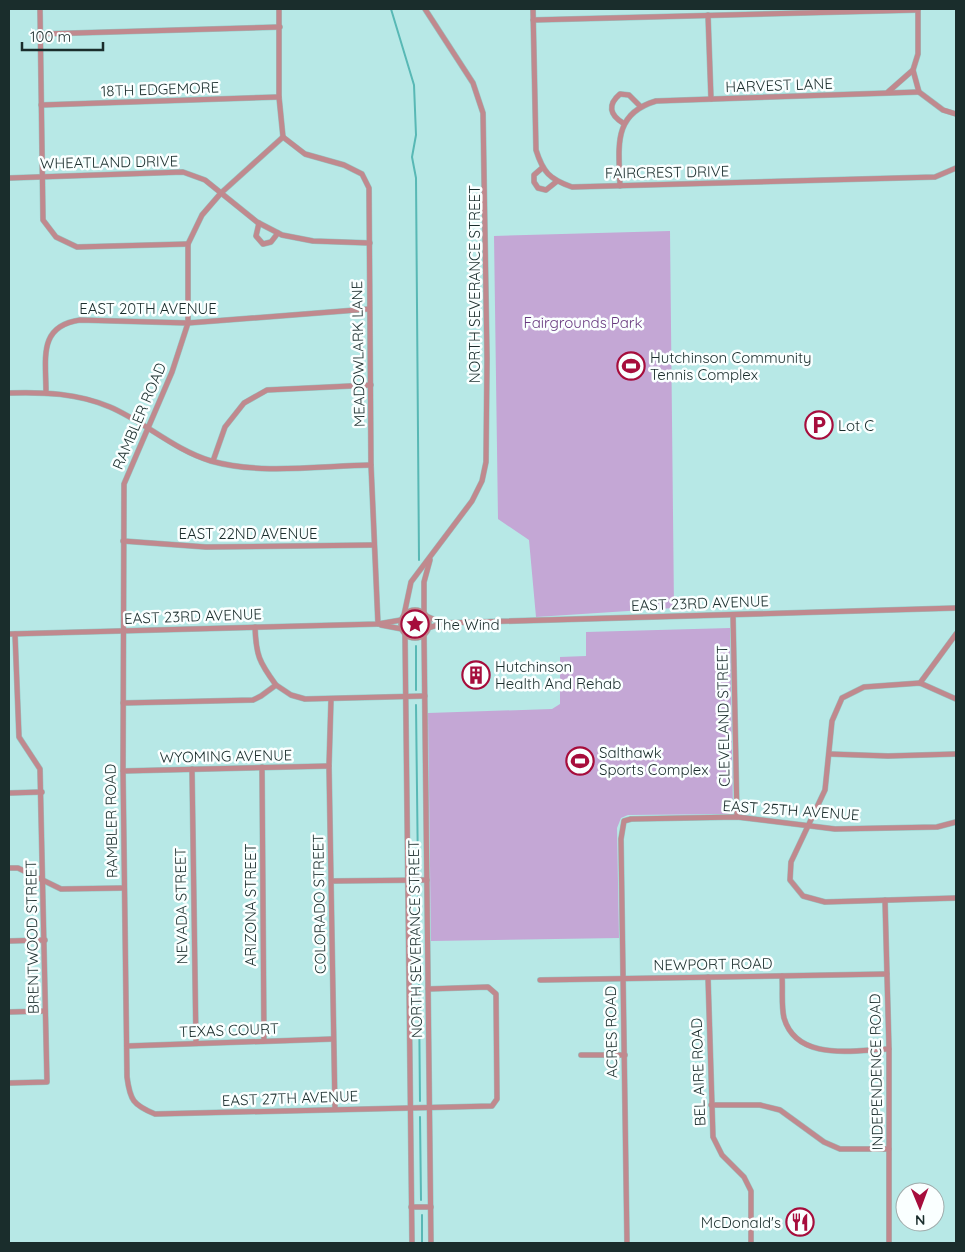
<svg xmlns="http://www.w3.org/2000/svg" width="965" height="1252" font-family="Quicksand,sans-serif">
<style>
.green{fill:#c4a7d5}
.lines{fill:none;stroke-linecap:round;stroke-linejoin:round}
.stream{stroke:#58b8b5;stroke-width:2}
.minor-casing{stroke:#98c3c1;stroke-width:6}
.minor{stroke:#c0898e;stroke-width:5}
.labels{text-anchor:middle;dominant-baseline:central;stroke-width:5;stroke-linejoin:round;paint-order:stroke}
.street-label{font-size:15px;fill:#1a2d2c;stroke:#faffff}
.park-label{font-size:15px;fill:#68397f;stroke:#faffff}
.poi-label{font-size:15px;fill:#1a2d2c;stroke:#faffff;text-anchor:start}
</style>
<rect width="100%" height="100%" fill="#b7e8e6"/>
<!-- green -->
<g class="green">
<polygon points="670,231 674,608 536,617 529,540 498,519 494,236"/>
<polygon points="730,628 733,811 728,814 628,815 621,818 617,828 619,938 431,941 428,713 552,709 560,704 560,657 586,656 586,632"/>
</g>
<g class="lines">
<!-- stream -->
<g class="stream">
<polyline points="391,9 414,85 416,135 412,157 416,178 419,560"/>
<polyline points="416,646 416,690"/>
<polyline points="416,705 418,874"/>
<polyline points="418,890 420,1101"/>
<polyline points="420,1117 421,1200"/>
<polyline points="422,1215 422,1243"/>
</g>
<!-- minor casing -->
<g class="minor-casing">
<g id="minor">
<polyline points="40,9 43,220 56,237 77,247 188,244"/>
<polyline points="279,9 279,97 283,137"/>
<path d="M533,9L536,150C543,172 549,179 572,187L935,177L956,168"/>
<polyline points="918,9 918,54 913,70 919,92 943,110 956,114"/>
<polyline points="708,15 711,99"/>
<polyline points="533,20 918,10"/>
<polyline points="41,34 280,27"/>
<polyline points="888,92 913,70"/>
<polyline points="41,105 279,97"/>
<path d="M623,123C610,115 607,105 620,94L629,95L640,106"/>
<path d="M283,137L221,193L202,215L188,244V323L172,372L124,484L123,771L127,1077C130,1100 133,1105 155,1114L492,1106L497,1099L496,994L488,987L428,989"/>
<polyline points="283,137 305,154 344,165 362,174 369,188 371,465 378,624"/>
<polyline points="542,168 534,175 534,182 538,188 546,190 556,182"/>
<polyline points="9,178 183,172 205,180 257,222 282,235 313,241 370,243"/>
<path d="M620,186C619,147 612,114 656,101L919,92"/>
<polyline points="259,223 256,236 263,244 271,242 278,233"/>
<path d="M46,392C46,358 38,326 80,320L188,323L369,309"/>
<path d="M9,393C44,392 77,393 110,407C145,422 174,450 211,461C261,475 319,466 371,465"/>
<polyline points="213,461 225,427 244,403 267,390 371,385"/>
<polyline points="123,541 206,547 373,545"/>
<circle cx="415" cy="624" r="14"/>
<polyline points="424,614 424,582 430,560"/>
<polyline points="404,615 411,582 472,501 482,481 486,462 487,358 483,113 473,83 425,9"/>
<polyline points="733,615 737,817"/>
<polyline points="426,616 443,623"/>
<polyline points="381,625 402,629"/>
<path d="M255,627C256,655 259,662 276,685"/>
<polyline points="428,628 444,623 956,608"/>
<polyline points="9,634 378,624 401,620"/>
<polyline points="424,634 431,1243"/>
<polyline points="405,635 412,1243"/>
<polyline points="920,683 956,634"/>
<polyline points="956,699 920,683 864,687 842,698 832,721 825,790 791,862 790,880 803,896 825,902 956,898"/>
<polyline points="331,700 329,766 335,1109"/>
<polyline points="123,703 253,700 261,696 276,685 291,695 305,699 425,696"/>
<polyline points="829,754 888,756 956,754"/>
<polyline points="262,767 264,1041"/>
<polyline points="192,769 196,1043"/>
<polyline points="123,771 329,766"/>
<polyline points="9,793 42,792"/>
<polyline points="9,868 18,868 61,889 124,888"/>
<polyline points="333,881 427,880"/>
<polyline points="885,900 889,1049 889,1243"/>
<polyline points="9,941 45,940"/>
<path d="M782,976C783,989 781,1005 784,1018C797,1062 854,1050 889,1049"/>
<polyline points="708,977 713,1137 722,1155 744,1177 751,1191 751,1243"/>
<polyline points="540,980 887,974"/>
<polyline points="9,1012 45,1011"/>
<polyline points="127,1046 333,1039"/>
<polyline points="581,1055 625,1055"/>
<polyline points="9,1083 47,1082 40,769 19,737 15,634"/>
<polyline points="711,1105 760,1105 780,1110 824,1142 840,1149 889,1149"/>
<polyline points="411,1207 431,1207"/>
<polyline points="627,1243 621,839 624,821 631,819 737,817 835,829 937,827 956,822"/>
</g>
</g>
<!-- minor -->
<use href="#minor" class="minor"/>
</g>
<!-- icons -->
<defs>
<g id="stadium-ring" transform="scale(1.4375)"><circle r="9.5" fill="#faffff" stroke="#a60d3c" stroke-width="1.5"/><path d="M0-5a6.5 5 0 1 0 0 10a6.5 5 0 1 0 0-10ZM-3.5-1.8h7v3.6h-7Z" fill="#a60d3c"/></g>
<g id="parking-ring" transform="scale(1.4375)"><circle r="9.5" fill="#faffff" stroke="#a60d3c" stroke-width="1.5"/><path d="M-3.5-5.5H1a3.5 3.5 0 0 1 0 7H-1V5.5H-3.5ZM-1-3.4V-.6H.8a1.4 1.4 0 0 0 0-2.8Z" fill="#a60d3c"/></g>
<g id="sight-ring" transform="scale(1.4375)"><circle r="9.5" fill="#faffff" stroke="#a60d3c" stroke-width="1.5"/><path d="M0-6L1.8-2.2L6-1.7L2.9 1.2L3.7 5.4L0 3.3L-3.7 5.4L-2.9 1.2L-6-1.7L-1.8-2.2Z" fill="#a60d3c"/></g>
<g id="building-ring" transform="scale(1.4375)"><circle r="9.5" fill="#faffff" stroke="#a60d3c" stroke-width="1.5"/><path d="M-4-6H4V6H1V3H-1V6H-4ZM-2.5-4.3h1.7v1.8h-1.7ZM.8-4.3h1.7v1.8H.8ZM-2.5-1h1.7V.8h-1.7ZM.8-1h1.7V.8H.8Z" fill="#a60d3c"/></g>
<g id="restaurant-ring" transform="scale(1.4375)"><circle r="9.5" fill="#faffff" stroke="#a60d3c" stroke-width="1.5"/><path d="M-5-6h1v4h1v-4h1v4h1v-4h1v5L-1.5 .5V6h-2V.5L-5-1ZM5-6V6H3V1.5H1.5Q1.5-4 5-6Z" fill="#a60d3c"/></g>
</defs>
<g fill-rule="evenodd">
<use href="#stadium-ring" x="631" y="366"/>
<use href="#parking-ring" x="819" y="425"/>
<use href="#sight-ring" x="415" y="624"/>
<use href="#building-ring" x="476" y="675"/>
<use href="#stadium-ring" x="580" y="761"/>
<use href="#restaurant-ring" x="800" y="1222"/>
</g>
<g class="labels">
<!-- street labels -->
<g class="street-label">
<text transform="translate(779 85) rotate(-2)">HARVEST LANE</text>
<text transform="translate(160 89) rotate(-2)">18TH EDGEMORE</text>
<text transform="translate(109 162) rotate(-1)">WHEATLAND DRIVE</text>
<text transform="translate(667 172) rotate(-1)">FAIRCREST DRIVE</text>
<text transform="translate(474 284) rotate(-90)">NORTH SEVERANCE STREET</text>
<text x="148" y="308">EAST 20TH AVENUE</text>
<text transform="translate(358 354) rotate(-91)">MEADOWLARK LANE</text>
<text transform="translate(139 416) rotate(-67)">RAMBLER ROAD</text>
<text x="248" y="533">EAST 22ND AVENUE</text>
<text transform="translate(700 603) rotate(-2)">EAST 23RD AVENUE</text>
<text transform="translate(193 616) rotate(-2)">EAST 23RD AVENUE</text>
<text transform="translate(723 716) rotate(-91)">CLEVELAND STREET</text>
<text transform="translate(226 756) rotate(-1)">WYOMING AVENUE</text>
<text transform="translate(791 810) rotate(4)">EAST 25TH AVENUE</text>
<text transform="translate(111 821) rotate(-91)">RAMBLER ROAD</text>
<text transform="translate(319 904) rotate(-91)">COLORADO STREET</text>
<text transform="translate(250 905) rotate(-90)">ARIZONA STREET</text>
<text transform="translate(181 906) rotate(-91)">NEVADA STREET</text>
<text transform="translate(32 937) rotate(-91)">BRENTWOOD STREET</text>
<text transform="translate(415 939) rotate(-91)">NORTH SEVERANCE STREET</text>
<text transform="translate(713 964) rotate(-1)">NEWPORT ROAD</text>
<text transform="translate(229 1030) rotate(-2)">TEXAS COURT</text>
<text transform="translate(611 1032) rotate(-91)">ACRES ROAD</text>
<text transform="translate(698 1072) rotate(-92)">BEL AIRE ROAD</text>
<text transform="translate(876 1072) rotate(-91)">INDEPENDENCE ROAD</text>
<text transform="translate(290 1098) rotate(-2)">EAST 27TH AVENUE</text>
</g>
<!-- park labels -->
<g class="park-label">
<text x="583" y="322">Fairgrounds Park</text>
</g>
<!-- poi labels -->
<g class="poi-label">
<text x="650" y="357">Hutchinson Community<tspan x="650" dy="17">Tennis Complex</tspan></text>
<text x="838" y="425">Lot C</text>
<text x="434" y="624">The Wind</text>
<text x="495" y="666">Hutchinson<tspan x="495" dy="17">Health And Rehab</tspan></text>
<text x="599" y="752">Salthawk<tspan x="599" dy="17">Sports Complex</tspan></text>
<text x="781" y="1222" text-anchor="end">McDonald's</text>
</g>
</g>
<!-- border -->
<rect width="965" height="1252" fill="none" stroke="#1a2d2c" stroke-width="20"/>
<!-- north arrow -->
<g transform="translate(920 1207) rotate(179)"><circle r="24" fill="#faffff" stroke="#a0abab"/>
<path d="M0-4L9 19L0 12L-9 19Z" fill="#a60d3c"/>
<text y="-8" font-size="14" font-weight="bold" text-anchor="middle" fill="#1a2d2c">N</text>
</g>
<!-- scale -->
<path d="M22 42v8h81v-8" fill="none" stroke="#1a2d2c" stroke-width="2.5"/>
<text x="30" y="42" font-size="15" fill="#1a2d2c" stroke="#faffff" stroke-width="4" paint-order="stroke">100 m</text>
</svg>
